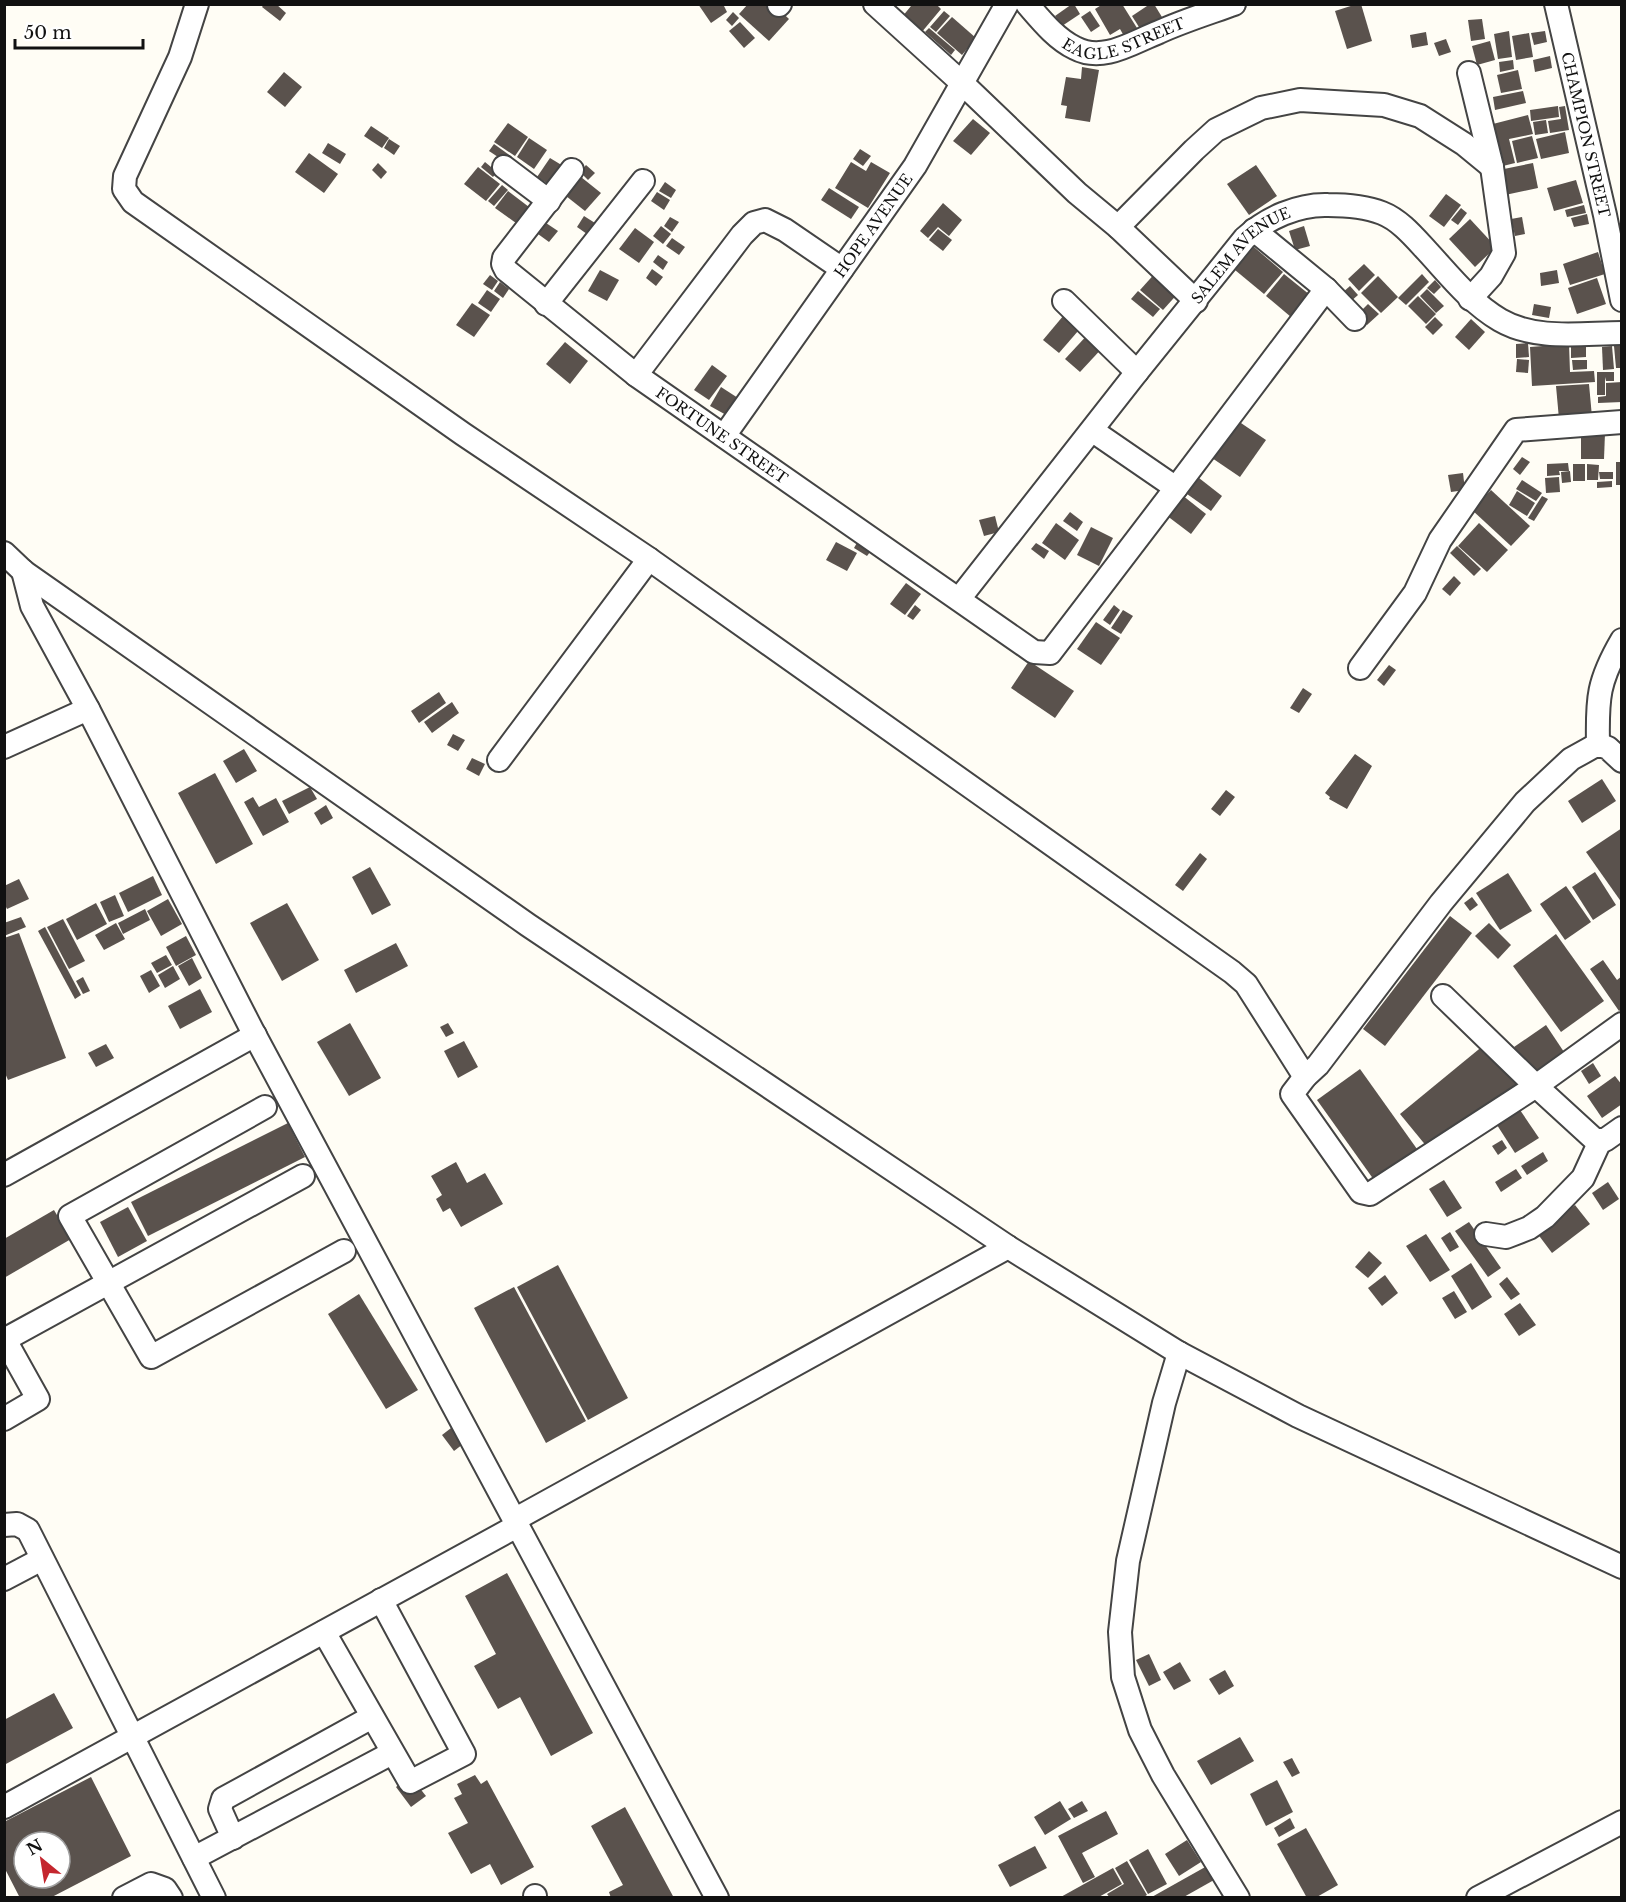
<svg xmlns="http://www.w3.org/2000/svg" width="1626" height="1902" font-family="'Libre Baskerville',serif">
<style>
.building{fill:#5a524d;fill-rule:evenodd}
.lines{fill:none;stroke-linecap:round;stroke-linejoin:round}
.minor-casing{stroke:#444;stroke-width:26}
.minor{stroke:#fff;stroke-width:22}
.labels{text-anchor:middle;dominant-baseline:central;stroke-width:6;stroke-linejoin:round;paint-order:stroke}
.street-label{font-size:15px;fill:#111;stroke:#fff}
</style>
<rect width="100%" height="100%" fill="#fffdf5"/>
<!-- building -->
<g class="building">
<polygon points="264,4 276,4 286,13 280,21 262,7"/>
<polygon points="698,4 723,4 727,12 711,23"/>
<polygon points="748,4 773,4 789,19 769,41 739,14"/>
<polygon points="909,4 936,4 941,9 921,33 902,17 911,6"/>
<polygon points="1072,4 1074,4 1080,14 1062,26 1055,16"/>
<polygon points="1103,4 1122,4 1137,28 1124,36 1120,29 1110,35 1095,9"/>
<polygon points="1150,4 1154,4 1165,22 1144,35 1132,16"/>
<polygon points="1357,4 1361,4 1372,41 1347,49 1335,11"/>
<polygon points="944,11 950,16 936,32 930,27"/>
<polygon points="1090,11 1100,26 1091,32 1081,17"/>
<polygon points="733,12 739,18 732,26 726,20"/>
<polygon points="952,17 976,38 962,55 937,33"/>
<polygon points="1482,19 1485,39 1471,41 1468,20"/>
<polygon points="740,22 755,38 744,48 729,31"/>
<polygon points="929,28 955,50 951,55 925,32"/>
<polygon points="1509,31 1512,57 1498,59 1494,34"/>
<polygon points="1545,31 1547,42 1534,45 1531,33"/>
<polygon points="1426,32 1428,45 1412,48 1410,35"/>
<polygon points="1529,33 1533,57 1516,60 1512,36"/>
<polygon points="1446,39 1451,52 1439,56 1434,43"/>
<polygon points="1490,41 1495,60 1477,65 1472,46"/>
<polygon points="1550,56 1552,68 1535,72 1533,60"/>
<polygon points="1513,60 1514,69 1500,72 1499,62"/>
<polygon points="1082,67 1099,70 1090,122 1065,118 1067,106 1061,105 1066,77 1081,79"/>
<polygon points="1518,70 1522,89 1501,93 1497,75"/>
<polygon points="284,72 302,87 285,107 267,92"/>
<polygon points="1523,91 1526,103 1495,110 1493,97"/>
<polygon points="1558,106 1559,117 1531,121 1530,110"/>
<polygon points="1565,106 1569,130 1550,133 1548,121 1561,119 1559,107"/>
<polygon points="1528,115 1533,134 1509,139 1515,163 1499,167 1489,125"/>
<polygon points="973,119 990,133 971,155 953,141"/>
<polygon points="1546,120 1548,133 1535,135 1533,122"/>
<polygon points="508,123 528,137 515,156 494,142"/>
<polygon points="371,126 389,138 382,148 364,136"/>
<polygon points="1565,132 1569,153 1541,159 1536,139"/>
<polygon points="1532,136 1538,158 1517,163 1512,141"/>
<polygon points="529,138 547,150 534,169 517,157"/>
<polygon points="389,139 400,146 394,155 384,148"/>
<polygon points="328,143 346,154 340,164 322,153"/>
<polygon points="494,144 512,157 507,163 489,151"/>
<polygon points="860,149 871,156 863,166 853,159"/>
<polygon points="309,153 338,174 324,193 295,172"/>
<polygon points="550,158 568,169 556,189 537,177"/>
<polygon points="485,162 497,172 493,177 481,167"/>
<polygon points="851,162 866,171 871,162 890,173 868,208 835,188"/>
<polygon points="378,163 387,172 381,179 372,170"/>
<polygon points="1533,163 1538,188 1505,195 1499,170"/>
<polygon points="586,165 595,173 588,180 580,172"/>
<polygon points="1256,165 1277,196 1249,215 1227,184"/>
<polygon points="478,167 500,184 486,201 464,184"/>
<polygon points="581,177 601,193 585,211 566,196"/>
<polygon points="1576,180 1583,203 1554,211 1547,188"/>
<polygon points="665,182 676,190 671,198 659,191"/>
<polygon points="502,185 508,190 494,206 488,201"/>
<polygon points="829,188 859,207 851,219 821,200"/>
<polygon points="508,191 529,207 516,223 495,208"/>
<polygon points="657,192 670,200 664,210 651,201"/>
<polygon points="1446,194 1461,205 1444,227 1429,216"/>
<polygon points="943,203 962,220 949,236 938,227 928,238 920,231"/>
<polygon points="1584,205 1586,213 1567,217 1565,210"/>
<polygon points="1461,208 1467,213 1458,225 1451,220"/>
<polygon points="1587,214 1589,224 1574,227 1571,218"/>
<polygon points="584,216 595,223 587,234 577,227"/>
<polygon points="670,217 679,222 672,232 664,226"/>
<polygon points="1522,217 1525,234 1515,236 1511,219"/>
<polygon points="1470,219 1496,247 1475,267 1449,239"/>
<polygon points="546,223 558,231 549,242 538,234"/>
<polygon points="661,226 671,234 663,244 653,236"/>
<polygon points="1304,226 1310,246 1295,250 1289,231"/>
<polygon points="635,228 654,242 639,263 619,249"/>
<polygon points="938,229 952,240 943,251 929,240"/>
<polygon points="672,238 685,247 679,255 666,246"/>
<polygon points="1254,247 1283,272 1264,294 1235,270"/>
<polygon points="1598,252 1605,274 1570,285 1563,264"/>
<polygon points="658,255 668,262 663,270 653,262"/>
<polygon points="1364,264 1375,275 1359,291 1348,279"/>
<polygon points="652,269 663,277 656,286 646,278"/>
<polygon points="600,270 619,280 607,301 588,291"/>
<polygon points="1158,270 1181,290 1163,310 1140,290"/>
<polygon points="1557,270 1559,283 1541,286 1540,273"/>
<polygon points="1284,274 1310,295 1291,317 1266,296"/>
<polygon points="1422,274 1429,282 1406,305 1398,298"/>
<polygon points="490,275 498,281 492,290 483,284"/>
<polygon points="1378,276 1398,297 1381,313 1361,293"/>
<polygon points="1597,278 1606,304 1577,314 1568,288"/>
<polygon points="1435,280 1441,287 1434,294 1427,288"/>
<polygon points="500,282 509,289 503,298 494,291"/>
<polygon points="1350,286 1358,295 1350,302 1342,293"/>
<polygon points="1427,289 1444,306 1436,313 1420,296"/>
<polygon points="487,290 500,299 491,312 478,303"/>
<polygon points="1138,291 1160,309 1153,317 1131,299"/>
<polygon points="1418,296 1436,314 1426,324 1408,306"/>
<polygon points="472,303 490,315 474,337 456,325"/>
<polygon points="1368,304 1379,314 1367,325 1357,315"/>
<polygon points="1534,304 1551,307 1549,318 1532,315"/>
<polygon points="1069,309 1085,323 1059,353 1043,340"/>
<polygon points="1435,317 1443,325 1433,335 1425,327"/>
<polygon points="1471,319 1485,332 1469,350 1455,337"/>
<polygon points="1091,331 1106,344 1080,372 1065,359"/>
<polygon points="565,342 588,361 570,384 546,364"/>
<polygon points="1528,343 1529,357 1516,358 1516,344"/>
<polygon points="1569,344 1570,372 1594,371 1595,382 1532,386 1530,347"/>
<polygon points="1586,344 1586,357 1571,358 1571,345"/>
<polygon points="1612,346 1614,369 1603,370 1602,347"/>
<polygon points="1614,346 1622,346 1622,368 1616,368"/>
<polygon points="1517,359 1529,360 1528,373 1516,372"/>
<polygon points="1572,360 1587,360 1587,369 1573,370"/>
<polygon points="712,365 727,376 709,400 694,390"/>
<polygon points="1597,372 1614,372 1614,381 1606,381 1605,377 1605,395 1597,395"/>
<polygon points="1622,382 1622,402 1598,403 1598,397 1606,396 1606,383"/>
<polygon points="1589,384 1592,417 1559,419 1556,386"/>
<polygon points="721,387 738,398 728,416 710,406"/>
<polygon points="1238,421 1266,440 1240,477 1212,458"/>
<polygon points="1581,432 1605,433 1604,459 1581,459"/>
<polygon points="1522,457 1530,462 1520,475 1513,469"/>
<rect x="1616" y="462" width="6" height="23"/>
<polygon points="1568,463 1569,471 1559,471 1560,475 1547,476 1547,464"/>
<rect x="1573" y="464" width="12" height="17"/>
<polygon points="1587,464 1599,465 1598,480 1587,480"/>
<polygon points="1570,471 1571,482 1562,483 1561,472"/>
<polygon points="1599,472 1613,472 1613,479 1600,479"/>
<polygon points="1463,473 1465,490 1451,492 1448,475"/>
<polygon points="1559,477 1560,492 1546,493 1545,478"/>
<polygon points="1199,478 1222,496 1211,511 1187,494"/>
<polygon points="1522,480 1542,493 1536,501 1516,489"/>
<polygon points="1612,481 1612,487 1597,488 1597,482"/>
<polygon points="1491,490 1530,526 1511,546 1472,510"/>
<polygon points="1517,491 1535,503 1527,516 1509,505"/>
<polygon points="1182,495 1206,514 1191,534 1166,515"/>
<polygon points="1542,496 1548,499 1534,521 1528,518"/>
<polygon points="1070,512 1083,522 1077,531 1063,521"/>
<polygon points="995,516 999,532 984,536 979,520"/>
<polygon points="1056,523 1079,540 1065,560 1042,543"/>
<polygon points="1479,523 1508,550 1487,572 1458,546"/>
<polygon points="1091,527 1113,538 1099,566 1077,555"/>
<polygon points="859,539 873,548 867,556 854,548"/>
<polygon points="836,542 857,553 847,571 826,560"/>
<polygon points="1036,543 1049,551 1044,559 1031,549"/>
<polygon points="1457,546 1481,569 1474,576 1450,553"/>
<polygon points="1454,576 1461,583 1450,596 1442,589"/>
<polygon points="906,583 921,594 905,615 890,604"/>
<polygon points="915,605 921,610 913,620 907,616"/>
<polygon points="1114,605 1120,610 1110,625 1103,620"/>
<polygon points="1123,610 1133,616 1121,634 1111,628"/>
<polygon points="1096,622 1120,638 1101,665 1077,649"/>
<polygon points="1029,661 1074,691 1055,718 1011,688"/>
<polygon points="1389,665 1396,670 1384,686 1377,680"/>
<polygon points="1303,688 1312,694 1299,713 1290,708"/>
<polygon points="439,692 446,703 419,723 411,711"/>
<polygon points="452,702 459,713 432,733 424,722"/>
<polygon points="453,734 465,740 458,751 447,745"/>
<polygon points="244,749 257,771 236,783 223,761"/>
<polygon points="1355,754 1372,766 1347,809 1329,799 1330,797 1325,793"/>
<polygon points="472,758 485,764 479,776 466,769"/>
<polygon points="215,773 253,844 216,864 178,793"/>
<polygon points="1602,779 1616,801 1582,823 1568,801"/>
<polygon points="310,787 317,799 289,814 282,801"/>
<polygon points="1226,790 1235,797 1220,816 1211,809"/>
<polygon points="253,797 259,807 276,798 289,822 263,836 244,802"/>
<polygon points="326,805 333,818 321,825 314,813"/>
<polygon points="1622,828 1622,903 1586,852"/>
<polygon points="1200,853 1207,859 1183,891 1175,885"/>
<polygon points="370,867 391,905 372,915 352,877"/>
<polygon points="1595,872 1616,905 1593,920 1572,887"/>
<polygon points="1508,873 1532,911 1500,930 1476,893"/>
<polygon points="153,876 162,895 128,912 119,893"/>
<polygon points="19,879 29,899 7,909 4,903 4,886"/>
<polygon points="1566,886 1591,922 1565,940 1540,904"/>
<polygon points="115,895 124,916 109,922 100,902"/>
<polygon points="1472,897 1478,905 1470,911 1464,903"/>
<polygon points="168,899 182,924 161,936 147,911"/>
<polygon points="96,903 107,924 77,940 66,919"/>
<polygon points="287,903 319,960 282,981 250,923"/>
<polygon points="145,909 150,920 123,934 118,923"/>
<polygon points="1450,916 1472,933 1385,1046 1363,1029"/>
<polygon points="21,917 26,927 4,936 4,923"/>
<polygon points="63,919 85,961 69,969 47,927"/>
<polygon points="116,923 125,939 104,950 95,935"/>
<polygon points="1489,923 1511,945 1498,959 1475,936"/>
<polygon points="45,927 81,995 75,999 38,931"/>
<polygon points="19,933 66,1058 8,1080 4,1071 4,938"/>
<polygon points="1556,934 1604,1001 1561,1032 1513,966"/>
<polygon points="186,936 196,955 176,966 166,947"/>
<polygon points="396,943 408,966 356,993 344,970"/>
<polygon points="166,955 172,965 157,973 151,963"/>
<polygon points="192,958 202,978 189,986 178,966"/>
<polygon points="1603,960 1617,980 1622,976 1622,1009 1619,1011 1590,969"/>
<polygon points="173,966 180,979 165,988 158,975"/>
<polygon points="151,970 160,986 149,993 140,976"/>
<polygon points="83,977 90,991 83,994 76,981"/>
<polygon points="200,989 212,1012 180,1029 168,1006"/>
<polygon points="350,1023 381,1078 349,1096 317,1042"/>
<polygon points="448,1023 454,1033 446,1037 440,1027"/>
<polygon points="1546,1025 1564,1052 1533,1074 1514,1047"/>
<polygon points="464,1041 478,1067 458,1078 444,1051"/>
<polygon points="106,1044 114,1058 96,1067 88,1053"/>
<polygon points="1484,1045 1516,1084 1432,1153 1400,1114"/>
<polygon points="1593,1063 1601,1076 1589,1084 1581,1071"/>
<polygon points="1360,1069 1422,1156 1379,1187 1317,1100"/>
<polygon points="1615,1076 1622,1085 1622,1104 1602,1118 1587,1096"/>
<polygon points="1520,1110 1539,1138 1515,1153 1497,1125"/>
<polygon points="288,1123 305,1157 148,1236 131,1202"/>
<polygon points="1502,1140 1507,1148 1498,1155 1492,1146"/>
<polygon points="1543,1152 1548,1161 1527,1175 1521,1166"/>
<polygon points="456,1162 467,1183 485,1173 503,1204 461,1227 450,1208 443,1212 436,1199 442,1195 431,1176"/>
<polygon points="1516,1169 1522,1178 1501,1192 1495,1182"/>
<polygon points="1444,1180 1462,1208 1447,1217 1429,1189"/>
<polygon points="1608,1182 1619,1199 1603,1210 1592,1193"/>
<polygon points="1575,1205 1590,1224 1552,1253 1537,1233"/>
<polygon points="128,1207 147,1241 118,1257 100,1222"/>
<polygon points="54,1210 71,1239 4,1278 4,1239"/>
<polygon points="1469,1222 1501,1268 1488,1277 1455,1231"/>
<polygon points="1450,1232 1459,1247 1450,1252 1441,1238"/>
<polygon points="1426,1234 1450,1270 1430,1282 1406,1246"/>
<polygon points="1369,1251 1382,1263 1368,1278 1355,1267"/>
<polygon points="1471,1263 1492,1297 1472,1310 1451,1276"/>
<polygon points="558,1265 628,1398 588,1420 517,1287"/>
<polygon points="1385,1275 1398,1293 1382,1306 1368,1288"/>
<polygon points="1507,1277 1520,1294 1511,1300 1499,1284"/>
<polygon points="514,1287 586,1421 546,1443 474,1308"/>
<polygon points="1454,1291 1467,1312 1455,1319 1442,1298"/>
<polygon points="359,1294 418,1390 386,1409 328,1314"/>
<polygon points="1520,1303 1536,1325 1519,1336 1504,1314"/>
<polygon points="455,1425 467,1441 454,1451 442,1435"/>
<polygon points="507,1573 593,1733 551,1756 520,1697 498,1709 474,1666 496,1654 465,1596"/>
<polygon points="1149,1654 1161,1680 1149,1686 1136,1660"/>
<polygon points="1180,1662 1191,1681 1174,1690 1163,1672"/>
<polygon points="1225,1670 1234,1686 1219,1695 1209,1679"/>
<polygon points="54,1693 73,1728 4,1765 4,1720"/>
<polygon points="1240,1737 1254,1761 1211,1785 1197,1761"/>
<polygon points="1292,1758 1300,1773 1292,1777 1283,1762"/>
<polygon points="475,1775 481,1784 487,1780 534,1867 501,1885 490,1864 471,1874 448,1833 468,1823 454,1798 462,1794 457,1784"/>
<polygon points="410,1776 426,1796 411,1807 396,1787"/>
<path d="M91,1777L131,1856L50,1898H20L4,1867V1822ZM24,1842H60V1878H24Z"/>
<polygon points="1277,1780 1293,1812 1266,1826 1250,1794"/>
<polygon points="1060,1801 1071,1819 1045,1835 1034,1817"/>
<polygon points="1082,1801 1088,1811 1074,1818 1068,1809"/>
<polygon points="625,1807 674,1898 611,1898 609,1892 623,1885 591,1826"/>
<polygon points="1106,1811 1118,1834 1082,1853 1095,1877 1083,1883 1058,1836"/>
<polygon points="1290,1818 1295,1828 1279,1837 1274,1828"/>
<polygon points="1306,1828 1338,1885 1315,1898 1307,1898 1277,1844"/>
<polygon points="1187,1840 1201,1862 1179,1876 1165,1854"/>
<polygon points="1035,1846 1047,1868 1010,1887 998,1865"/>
<polygon points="1148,1849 1167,1884 1148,1894 1129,1860"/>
<polygon points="1127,1861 1147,1895 1142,1898 1110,1898 1107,1894 1124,1884 1115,1868"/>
<polygon points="1207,1866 1214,1880 1182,1898 1150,1898"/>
<polygon points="1113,1868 1122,1884 1097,1898 1059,1898"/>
</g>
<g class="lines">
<!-- minor casing -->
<g class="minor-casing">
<g id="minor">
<polyline points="197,4 180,57 125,176 124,189 133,202 463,434 649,559 1232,972 1246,984 1305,1077"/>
<polyline points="875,4 962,83 1077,193 1118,227 1196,301"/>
<path id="s1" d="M1027,4C1041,20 1056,39 1075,48C1103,63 1133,42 1159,32C1183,21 1209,13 1234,4"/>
<path id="s2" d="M1556,4L1605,215L1622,300"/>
<polyline points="779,5 780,4"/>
<polyline points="1469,73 1492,167 1504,253 1491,276 1470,299"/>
<polyline points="504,167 549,201"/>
<path id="s3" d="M572,170L504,258L503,264L506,270L636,375L1034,652L1050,653L1176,488L1326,289L1355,319"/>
<polyline points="1118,227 1194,150 1216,130 1261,108 1300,100 1384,105 1420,116 1464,144 1492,167"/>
<polyline points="1254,230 1326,289"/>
<polyline points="1064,301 1137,372"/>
<polyline points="546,304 643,181"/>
<polyline points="636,375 742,235 754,223 765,220 785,230 842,269"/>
<polyline points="1093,431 1176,488"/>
<path id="s4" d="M724,436L915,166L1007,4"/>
<polyline points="4,553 24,572 528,925 1008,1247 1179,1353 1298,1416 1622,1567"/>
<polyline points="23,571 32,606 88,709 252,1030 717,1898"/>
<path id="s5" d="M959,599L1137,372L1245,238C1267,218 1298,204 1328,205C1346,205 1364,206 1382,213C1400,220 1414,237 1427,251C1450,276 1471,303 1500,320C1536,341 1582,333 1622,333"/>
<polyline points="1360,668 1415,593 1440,540 1516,430 1622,422"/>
<path d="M1598,744C1597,698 1598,681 1622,640"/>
<polyline points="4,747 88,709"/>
<polyline points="499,760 649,559"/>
<polyline points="1622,761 1608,748 1598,744 1571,759 1525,802 1441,903 1318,1065 1305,1077 1292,1094 1361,1192 1370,1194 1536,1086 1622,1024"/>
<polyline points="1443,996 1536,1086 1595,1140 1605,1140 1622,1128"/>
<polyline points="265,1107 70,1216 151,1357 344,1251"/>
<polyline points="4,1175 255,1035"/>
<polyline points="1486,1234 1506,1237 1529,1228 1545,1217 1583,1178 1600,1141"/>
<polyline points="4,1338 38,1399 4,1419"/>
<polyline points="4,1340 303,1176"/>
<polyline points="1179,1353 1164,1403 1128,1561 1120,1632 1123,1677 1140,1730 1163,1775 1238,1898"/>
<polyline points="514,1520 1008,1247"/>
<polyline points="4,1525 17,1524 28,1530 214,1898"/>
<polyline points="4,1579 42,1559"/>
<polyline points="324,1632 410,1782 464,1754 381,1600"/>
<polyline points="4,1807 517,1526"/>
<polyline points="233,1838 220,1809 223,1799 372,1717"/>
<polyline points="194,1858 392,1753"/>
<polyline points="535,1896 535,1898"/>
<polyline points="124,1898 151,1884 165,1889 171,1898"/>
<polyline points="1478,1898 1622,1822"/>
</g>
</g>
<!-- minor -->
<use href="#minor" class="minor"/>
</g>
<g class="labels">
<!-- street labels -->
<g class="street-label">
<text stroke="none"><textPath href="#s1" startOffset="117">EAGLE STREET</textPath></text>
<text stroke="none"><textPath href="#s2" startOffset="134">CHAMPION STREET</textPath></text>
<text stroke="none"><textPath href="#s4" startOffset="258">HOPE AVENUE</textPath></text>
<text stroke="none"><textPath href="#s5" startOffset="446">SALEM AVENUE</textPath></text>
<text stroke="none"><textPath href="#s3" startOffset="396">FORTUNE STREET</textPath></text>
</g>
</g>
<!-- border -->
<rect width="1626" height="1902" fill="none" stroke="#111111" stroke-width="12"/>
<!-- north arrow -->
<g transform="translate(42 1860) rotate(330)"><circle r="28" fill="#ffffff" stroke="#a0a0a0" stroke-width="1.5"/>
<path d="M0-4.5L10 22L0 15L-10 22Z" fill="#c4262e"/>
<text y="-9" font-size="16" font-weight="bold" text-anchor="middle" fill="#111111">N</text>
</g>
<!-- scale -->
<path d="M15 39v9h128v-9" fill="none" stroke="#111111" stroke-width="3"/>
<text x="24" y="39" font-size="18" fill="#111111" stroke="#ffffff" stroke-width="4.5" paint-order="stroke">50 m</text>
</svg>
